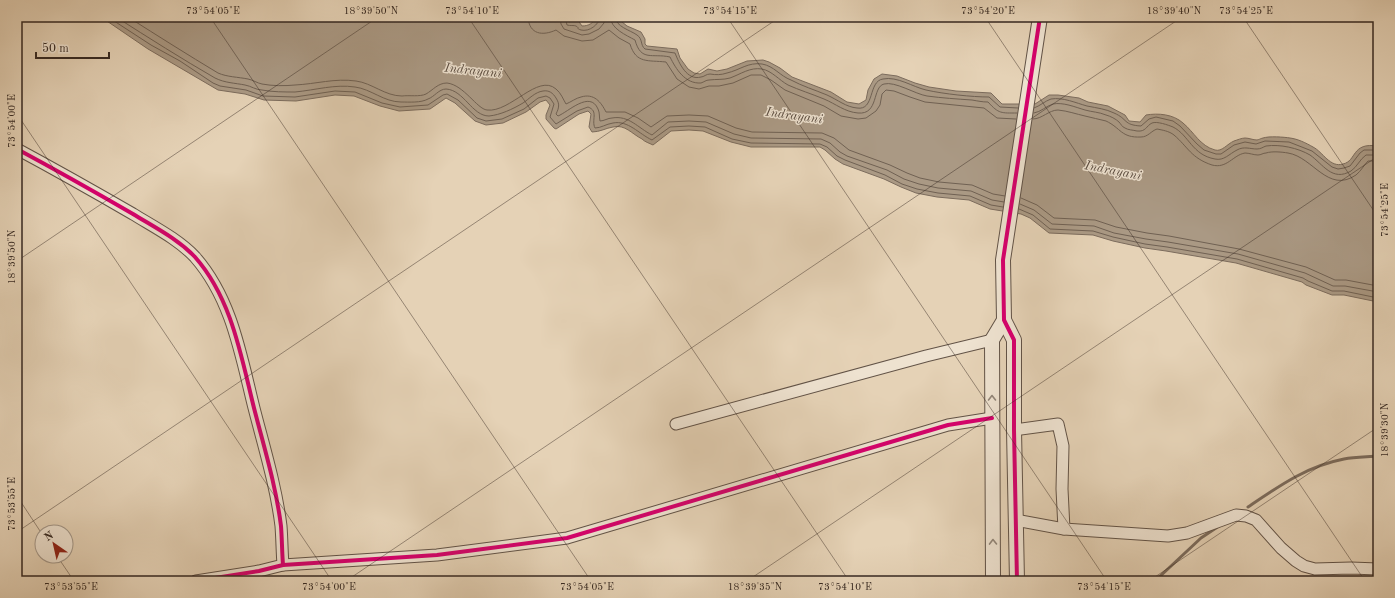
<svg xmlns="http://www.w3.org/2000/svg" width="1395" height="598" font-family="'Old Standard TT',serif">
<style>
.water{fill:#aa9984;stroke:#7c6c5d}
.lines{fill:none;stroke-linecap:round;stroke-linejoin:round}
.shore{stroke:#706153;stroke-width:1}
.stream{stroke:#7c6c5d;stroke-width:3}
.minor-casing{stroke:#625347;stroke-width:13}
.tertiary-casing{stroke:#625347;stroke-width:16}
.minor{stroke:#eee2d0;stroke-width:11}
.tertiary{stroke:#eee2d0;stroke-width:14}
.cycleway-casing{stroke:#eee2d0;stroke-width:6}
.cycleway{stroke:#d6006c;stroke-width:4}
.oneway{stroke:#928679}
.ticks{fill:none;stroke:#362922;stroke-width:1;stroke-opacity:0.45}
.labels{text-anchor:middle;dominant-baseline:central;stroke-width:3;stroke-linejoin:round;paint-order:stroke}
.water-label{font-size:13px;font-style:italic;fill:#594b3f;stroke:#eee2d0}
.neatline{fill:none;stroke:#362922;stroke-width:1.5}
.ticks-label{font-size:10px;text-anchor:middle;fill:#362922}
</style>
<rect width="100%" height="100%" fill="#e5d2b6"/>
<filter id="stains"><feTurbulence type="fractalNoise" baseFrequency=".005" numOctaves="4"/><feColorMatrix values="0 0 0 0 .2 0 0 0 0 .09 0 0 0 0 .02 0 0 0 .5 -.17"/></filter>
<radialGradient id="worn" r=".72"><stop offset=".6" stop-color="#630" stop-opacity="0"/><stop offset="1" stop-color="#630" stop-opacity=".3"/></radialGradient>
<!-- water -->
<path class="water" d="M101,17H522L544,19L549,17H568L569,22L577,19L582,26C589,26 593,23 597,17H616L627,26L641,32L645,39V44L647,46L677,49L680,58L688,69L694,73L700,74L708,69L717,71L727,69L747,61L763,60L769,62L780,68L792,77L831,92L847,102L859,104L866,100L868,90L874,79L882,74L897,76L915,83L929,87L956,91L991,93L1002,104H1035L1049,95H1058L1079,98L1088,102L1108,106L1125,115L1129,121L1140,122L1146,115C1158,113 1173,114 1183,123C1194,132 1200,146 1215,150C1222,152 1227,144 1234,141C1237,140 1242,138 1245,138C1249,138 1253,140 1257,140C1261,139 1259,139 1263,138C1269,136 1284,137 1290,138C1298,139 1306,143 1313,147C1323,152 1330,168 1343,164C1357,161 1351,142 1378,146V302L1344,295H1332L1306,285L1302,282L1236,263L1166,251L1145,248L1113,241L1093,235L1049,233L1030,218L1021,214L990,209L969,200L937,197L916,193L901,187L884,179L843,164L835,159L825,150L820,147H751L731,142L703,131L689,130L671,131L653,145C649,143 645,142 642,139C632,134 625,124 613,127C606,128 600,132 592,132L589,127L591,114L588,111L579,114L556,129L554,128L546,119V115L550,105L546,100L540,102L526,112L503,123L486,125L475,121L455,103L446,98L430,109L399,111L380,106L354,96L335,95L296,101L264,100L245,94L218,90L148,49Z"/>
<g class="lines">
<!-- shore -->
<g class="shore">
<path d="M108,17L151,45L180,61L213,83L220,86L246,90L263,96L295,97L335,91L355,92L382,103L400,107L428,105L443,95L447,94L458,100L477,118L486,121L502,119L524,109L538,98L546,96L550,98L554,104L550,117L556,124L577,111L588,107C599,111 591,120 595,128C601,128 606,124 613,123C628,120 639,134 652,140L670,127L689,126L705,127L732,139L751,143L820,144L827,147L837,156L845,160L885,175L902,184L917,189L938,193L970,196L991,205L1003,207"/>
<path d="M116,17C149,38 182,59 215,78C225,83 235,83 245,85C251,86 256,90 262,90C272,92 285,92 295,92C316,90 335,84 355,87C371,89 384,102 401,102C409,102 421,103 428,99C434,97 439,89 446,89C464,90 472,116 489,116C500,115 513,109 523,103C529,99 535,92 543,91C549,90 553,93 556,98C560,104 559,108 556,114L558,116C568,112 590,90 598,109C600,113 599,117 600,121C604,121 608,118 612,118C629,115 638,128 652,135L668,122L689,121L706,122L734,134L751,138L821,139L830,143L840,152L847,156L887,170L904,179L919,184L938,188L971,191L992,200L1004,202"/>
<path d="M128,17C158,36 188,55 218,73C227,77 238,77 248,79C253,80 257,83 262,84C272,86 285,86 295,85C316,84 335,78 356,81C372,83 385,96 402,96C409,95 420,97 426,94C433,90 438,83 447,83C464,85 477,109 487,110C510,113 538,73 556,89C561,93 563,99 566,104C571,102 576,98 581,97C594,93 601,102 606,112H625L638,118L651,127L667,116L689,115L708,116L736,128L752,132L822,133L834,138L849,150L890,165L907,173L920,178L939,182L972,185L993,194L1005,196"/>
<path d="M528,17C529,35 543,36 556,30L564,36L582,41L593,40L609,30L619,38L630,44C636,64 648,60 666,62L677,79L689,87L699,89L709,86H719L733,83L751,75H761L771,80L785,90L824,106L841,116L858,119L866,118L876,111L880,105L882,94L886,90L894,91L910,97L925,102L984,108L997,118L1016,119"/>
<polyline points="560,17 561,24 564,29 582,35 589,34 599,29 604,23 605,17"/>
<path d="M565,17L567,25C570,26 574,25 576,26C581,29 575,28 581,30C589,32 599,25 600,17"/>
<path d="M610,17C611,29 626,35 635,40C641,62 652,53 670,57C676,69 685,84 701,83C704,82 706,80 709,80C717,79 723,80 730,78C741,74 750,67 762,69C772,71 779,80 788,85C799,90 812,94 824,99C836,104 845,112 858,113C879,115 872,87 884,84C895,81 915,94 927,96C942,98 957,99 972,100C978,101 982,102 988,102C999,114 1001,113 1017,113"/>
<path d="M615,17C616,27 630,30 637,35C643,39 640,45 645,49L675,53C679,63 687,81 701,77C704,77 706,74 710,74C716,75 721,75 727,73C740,70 748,62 762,64C774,66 780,76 791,80C802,86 815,90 827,95C838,100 846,107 857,108C875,111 868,81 883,79C897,76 913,87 926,90C944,94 972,97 989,97L1000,107L1018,108"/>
<path d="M1034,108C1040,106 1045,101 1051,99C1063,97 1076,103 1087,106C1097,108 1106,109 1114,113C1128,119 1123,125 1141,126L1149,119L1156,117L1173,121L1180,126L1197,144L1204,150L1216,154H1221L1234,145L1245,142L1256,144L1265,141L1289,142L1312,151L1332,167L1338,169L1344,168L1350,166L1360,153L1364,150H1378"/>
<path d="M1034,113C1041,112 1046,106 1053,104C1063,102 1075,107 1085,110C1092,112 1099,112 1106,115C1110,116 1116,119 1119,122C1121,124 1122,127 1125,128C1128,130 1133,130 1137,131C1146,132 1146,126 1152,123C1157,121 1168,125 1173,127C1189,135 1192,155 1215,159C1224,161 1229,154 1237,150C1244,146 1250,149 1257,149C1261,149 1263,147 1266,146C1280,144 1298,148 1310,155C1323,164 1332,182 1351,171C1357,167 1360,159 1366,155H1378"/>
<path d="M1033,119C1042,119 1049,110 1058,110C1068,111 1076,114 1085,116C1092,118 1099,119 1106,121C1121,128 1121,138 1141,137C1148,137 1151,131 1157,129C1162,130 1169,131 1174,135C1188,147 1191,158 1212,165C1227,169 1233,155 1245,153C1249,153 1254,155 1258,155C1261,155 1263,153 1266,153C1272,151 1282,152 1288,153C1313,157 1328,194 1356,175C1361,171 1364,165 1368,161H1378"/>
<polyline points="1021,198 1037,205 1054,218 1095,220 1116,227 1147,233 1169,236 1239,249 1306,267 1335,280 1346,280 1378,286"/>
<polyline points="1020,204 1034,210 1052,224 1094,226 1114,233 1146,239 1168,242 1238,254 1305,273 1333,286 1345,286 1378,292"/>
<polyline points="1019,209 1033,215 1050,229 1093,231 1113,237 1145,244 1167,247 1237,259 1303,278 1308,281 1332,291 1344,291 1378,298"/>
</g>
<!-- stream -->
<g class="stream">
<path d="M1248,507C1279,486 1307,466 1344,459C1355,457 1367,457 1378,456"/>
<polyline points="1155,581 1201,538 1219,526"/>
</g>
<!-- minor casing -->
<g class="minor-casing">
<g id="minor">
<path d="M17,149C56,170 95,192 133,214C154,227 178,239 195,257C232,299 241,356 254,408C264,447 276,486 281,526C282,539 282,552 283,565L259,571L196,581"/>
<polyline points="676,424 926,356 992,340"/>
<polyline points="1014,430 1058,424 1063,446 1062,489 1064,529"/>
<polyline points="1015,520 1064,529 1168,536 1187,533 1236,515 1246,516 1256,520 1281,548 1296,561 1304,566 1315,569 1351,568 1378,569"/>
<polyline points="283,565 437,555 567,538 948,425 992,418"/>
</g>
</g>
<!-- tertiary casing -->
<g class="tertiary-casing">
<g id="tertiary">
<polyline points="993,581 992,340 1004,320"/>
<polyline points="1017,581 1014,430 1014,340 1004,320 1003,260 1040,17"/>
</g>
</g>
<!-- minor -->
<use href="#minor" class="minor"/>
<!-- tertiary -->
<use href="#tertiary" class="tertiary"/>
<!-- cycleway casing -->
<g class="cycleway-casing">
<g id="cycleway">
<path d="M17,149C56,170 95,192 133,214C154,227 178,239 195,257C232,299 241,356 254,408C264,447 276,486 281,526C282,539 282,552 283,565L259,571L196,581"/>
<polyline points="283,565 437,555 567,538 948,425 992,418"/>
<polyline points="1017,581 1014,430 1014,340 1004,320 1003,260 1040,17"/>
</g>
</g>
<!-- cycleway -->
<use href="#cycleway" class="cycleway"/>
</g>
<!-- one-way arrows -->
<defs><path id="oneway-chevron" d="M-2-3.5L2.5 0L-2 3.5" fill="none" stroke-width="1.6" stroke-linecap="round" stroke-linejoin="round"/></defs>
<g class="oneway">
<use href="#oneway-chevron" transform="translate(992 398) rotate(-90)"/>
<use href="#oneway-chevron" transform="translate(993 542) rotate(-91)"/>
</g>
<!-- ticks -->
<path class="ticks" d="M210,17L591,581M468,17L849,581M727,17L1107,581M985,17L1365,581M1243,17L1378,217M17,114L332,581M17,261L378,17M17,496L42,534M17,532L780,17M57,556L74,581M346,581L1182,17M747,581L1378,156M1149,581L1378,427"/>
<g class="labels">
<!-- water labels -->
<g class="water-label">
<text transform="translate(473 71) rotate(6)">Indrayani</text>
<text transform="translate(794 116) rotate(8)">Indrayani</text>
<text transform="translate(1113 171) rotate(11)">Indrayani</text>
</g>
</g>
<!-- margin -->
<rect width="1395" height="598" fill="none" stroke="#e5d2b6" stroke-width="44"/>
<!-- north arrow -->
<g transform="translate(54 544) rotate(326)"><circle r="19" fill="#eee2d0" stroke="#a4988a"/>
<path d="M0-3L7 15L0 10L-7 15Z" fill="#8f2418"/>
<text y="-6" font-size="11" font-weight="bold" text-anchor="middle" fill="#362922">N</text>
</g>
<!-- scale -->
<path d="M36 52v6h73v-6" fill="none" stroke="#362922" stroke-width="2"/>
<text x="42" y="52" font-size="12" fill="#362922" stroke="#eee2d0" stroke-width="3" paint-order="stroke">50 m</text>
<rect x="22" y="22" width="1351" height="554" class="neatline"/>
<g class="ticks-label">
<text x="213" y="14">73°54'05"E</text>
<text x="371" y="14">18°39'50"N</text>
<text x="472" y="14">73°54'10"E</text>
<text x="730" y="14">73°54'15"E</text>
<text x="988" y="14">73°54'20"E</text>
<text x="1174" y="14">18°39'40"N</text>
<text x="1246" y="14">73°54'25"E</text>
<text transform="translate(11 121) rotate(-90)" y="4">73°54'00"E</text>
<text transform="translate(1384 210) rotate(-90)" y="4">73°54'25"E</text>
<text transform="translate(11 257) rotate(-90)" y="4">18°39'50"N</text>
<text transform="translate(1384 430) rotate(-90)" y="4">18°39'30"N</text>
<text transform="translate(11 504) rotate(-90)" y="4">73°53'55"E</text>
<text x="71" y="590">73°53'55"E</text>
<text x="329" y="590">73°54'00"E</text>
<text x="587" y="590">73°54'05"E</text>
<text x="755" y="590">18°39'35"N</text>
<text x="845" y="590">73°54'10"E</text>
<text x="1104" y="590">73°54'15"E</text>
</g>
<rect width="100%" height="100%" filter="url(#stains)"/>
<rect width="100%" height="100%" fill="url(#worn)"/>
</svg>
